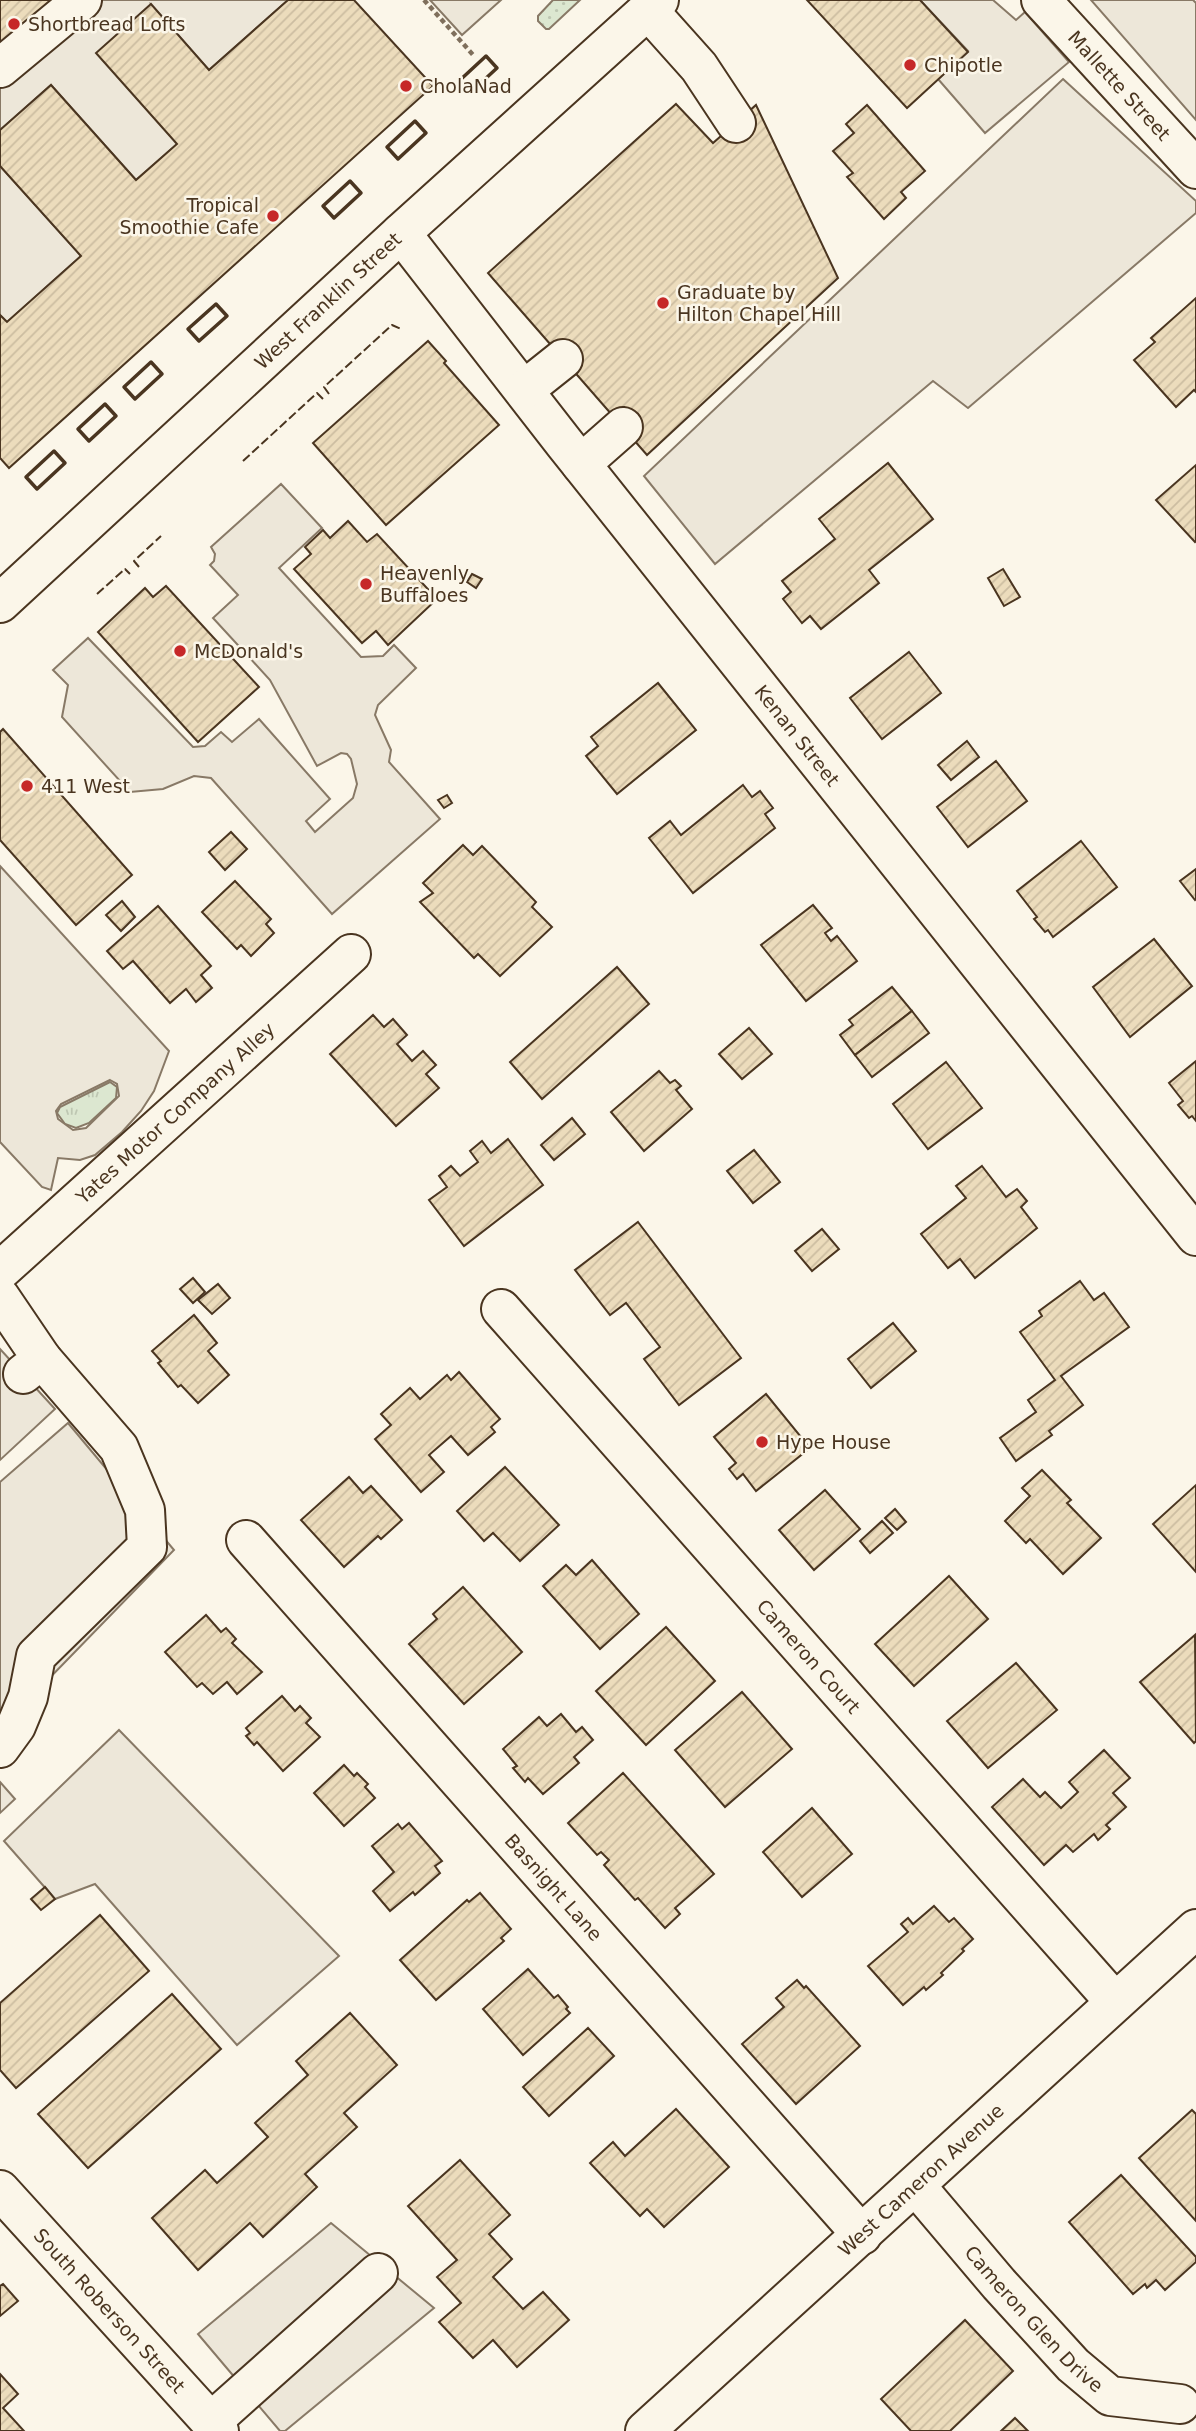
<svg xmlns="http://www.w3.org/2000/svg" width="1196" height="2431" font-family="'DejaVu Sans',sans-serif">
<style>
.grass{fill:url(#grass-tufts);stroke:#887966;stroke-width:2}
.garden{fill:url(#garden-dots);stroke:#887966;stroke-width:2}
.parking{fill:#ede7d9;stroke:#887966;stroke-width:2;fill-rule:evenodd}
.building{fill:url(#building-hatch);stroke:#4a3520;stroke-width:2}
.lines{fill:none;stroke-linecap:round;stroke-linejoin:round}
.minor-casing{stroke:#4a3520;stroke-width:42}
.major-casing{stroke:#4a3520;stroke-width:42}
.path{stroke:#7f6f5c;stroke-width:4.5;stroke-dasharray:5 3.5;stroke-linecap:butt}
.minor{stroke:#fbf6e9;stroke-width:38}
.major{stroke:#fbf6e9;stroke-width:38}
.fence{stroke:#4a3520;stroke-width:2;stroke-dasharray:9 3.5;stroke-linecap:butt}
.wall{stroke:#4a3520;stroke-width:3.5}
.poi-dot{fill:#c62828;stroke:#fbf6e9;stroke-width:2.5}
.labels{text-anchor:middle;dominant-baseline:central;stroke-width:5;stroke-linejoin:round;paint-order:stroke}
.poi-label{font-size:19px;fill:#4a3520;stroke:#fbf6e9;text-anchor:start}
.street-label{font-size:19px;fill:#4a3520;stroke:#fbf6e9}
</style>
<defs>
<pattern id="grass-tufts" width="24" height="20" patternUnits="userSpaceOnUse" patternTransform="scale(1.75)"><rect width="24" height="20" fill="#dce7d0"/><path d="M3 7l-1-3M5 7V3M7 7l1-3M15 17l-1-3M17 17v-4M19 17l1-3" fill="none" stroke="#bec7b2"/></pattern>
<pattern id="garden-dots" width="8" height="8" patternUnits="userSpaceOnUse" patternTransform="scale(1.75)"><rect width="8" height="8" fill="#dce7d0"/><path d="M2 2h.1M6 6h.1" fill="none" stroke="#bec7b2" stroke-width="1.8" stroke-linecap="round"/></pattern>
<pattern id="building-hatch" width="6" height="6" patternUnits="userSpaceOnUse" patternTransform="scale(1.75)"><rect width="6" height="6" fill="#ecdcbc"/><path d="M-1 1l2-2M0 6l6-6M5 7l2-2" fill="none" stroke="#ccbda1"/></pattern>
</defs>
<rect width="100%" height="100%" fill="#fbf6e9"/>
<!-- grass -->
<polygon class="grass" points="110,1082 117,1087 116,1098 89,1123 76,1128 65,1124 57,1113 60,1107"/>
<!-- garden -->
<polygon class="garden" points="553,0 580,0 549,29 546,29 538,21 538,16"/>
<!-- parking -->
<g class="parking">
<polygon points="78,0 288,0 209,70 151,5 177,144 136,180 51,85 0,130 0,68"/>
<polygon points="430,0 501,0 462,35"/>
<polygon points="920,0 993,0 1016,20 1025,12 1069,62 985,133 938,79 968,51"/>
<polygon points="1091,0 1193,0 1196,3 1196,120"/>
<polygon points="1063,79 1196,201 1196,213 968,408 933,381 715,564 644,476"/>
<polygon points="0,166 81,256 7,322 0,315"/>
<polygon points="281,484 322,528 279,568 361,657 383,656 394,645 416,668 378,705 375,715 391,750 389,762 440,819 332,914 211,778 194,776 163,789 130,792 62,717 68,685 53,670 88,638 193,747 205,746 221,732 232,742 259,719 330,799 306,821 315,832 353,798 357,784 351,759 347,754 341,753 317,766 270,680 213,618 238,595 210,565 214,561 215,554 211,547"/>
<path d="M0,866L169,1051L154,1091L141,1111L122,1132L95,1155L80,1160L58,1158L51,1190L42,1187L0,1142ZM110,1080L117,1084L119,1096L86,1128L73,1130L58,1119L56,1111L61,1104Z"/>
<polygon points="0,1349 55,1409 0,1460"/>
<polygon points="68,1423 174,1550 0,1729 0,1482"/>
<polygon points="119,1730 339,1956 237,2045 95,1884 55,1899 4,1841"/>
<polygon points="0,1782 15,1799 0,1813"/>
<polygon points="331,2223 434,2308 285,2431 280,2431 198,2334"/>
</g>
<!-- building -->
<g class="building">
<polygon points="0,0 55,0 0,49"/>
<polygon points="288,0 354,0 433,86 9,468 0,458 0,315 7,322 81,256 0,166 0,130 51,85 136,180 177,144 96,53 151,4 209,70"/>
<polygon points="807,0 920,0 968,52 907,108"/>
<polygon points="676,104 713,143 756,105 838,278 647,455 488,273"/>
<polygon points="867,105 925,171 901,192 906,198 884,219 847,177 853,173 833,151 854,133 846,124"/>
<polygon points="1196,298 1196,392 1194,390 1176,407 1134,360 1155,342 1151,338"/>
<polygon points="428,341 446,361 444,363 499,425 386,525 313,443"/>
<polygon points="888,463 933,519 869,570 879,583 821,629 810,616 802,623 783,599 791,592 782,581 835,539 819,519"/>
<polygon points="1196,465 1196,541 1195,542 1156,500"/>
<polygon points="348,521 367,542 377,534 437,599 388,645 376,631 362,643 294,569 311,554 305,547 323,530 330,538"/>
<polygon points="1003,569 1020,597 1004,606 988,578"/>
<polygon points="472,574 482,579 476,588 467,582"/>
<polygon points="166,586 259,687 198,742 98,632 145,588 153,597"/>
<polygon points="909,652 941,693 882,739 850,698"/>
<polygon points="658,683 696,730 617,794 586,756 598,746 591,737"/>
<polygon points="3,729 132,875 76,925 0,840 0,732"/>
<polygon points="967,741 979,757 951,780 938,765"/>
<polygon points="996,761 1027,801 968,847 937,807"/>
<polygon points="743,785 752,797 760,791 773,808 765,814 775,828 693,893 649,838 670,821 681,835"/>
<polygon points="447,795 452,803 444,808 438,800"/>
<polygon points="231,832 247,849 225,870 209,852"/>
<polygon points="1081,841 1117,887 1053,937 1048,930 1045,932 1034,919 1037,917 1017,891"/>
<polygon points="463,845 473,855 482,846 536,902 532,907 552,927 500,976 478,954 474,958 420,902 433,893 423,883"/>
<polygon points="1196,869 1196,899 1195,900 1180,881"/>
<polygon points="235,881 271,919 266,924 274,933 251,956 241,945 237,949 202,912"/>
<polygon points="122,901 135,917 121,931 106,915"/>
<polygon points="813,905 832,928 825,933 831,941 837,936 857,961 806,1001 761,945"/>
<polygon points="158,906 211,966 201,975 212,988 196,1002 186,989 170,1003 133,961 123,969 107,951"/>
<polygon points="1154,939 1192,986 1130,1037 1093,987"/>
<polygon points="617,967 649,1004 542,1099 510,1062"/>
<polygon points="892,987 912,1011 855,1055 840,1035 853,1025 849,1020"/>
<polygon points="912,1011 929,1033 872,1077 855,1055"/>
<polygon points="373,1015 384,1027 393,1019 407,1035 397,1044 412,1061 423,1051 436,1065 426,1074 439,1088 396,1126 330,1054"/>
<polygon points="749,1028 772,1054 742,1079 719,1054"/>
<polygon points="1196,1061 1196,1121 1192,1116 1189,1118 1178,1105 1183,1101 1169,1083"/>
<polygon points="946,1062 982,1108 928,1149 893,1104"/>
<polygon points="659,1071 670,1083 675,1080 681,1086 676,1090 692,1109 644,1151 611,1112"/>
<polygon points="572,1118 585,1134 554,1160 541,1145"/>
<polygon points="508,1139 543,1185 464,1246 429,1200 447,1187 439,1176 451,1166 460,1176 478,1162 470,1151 482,1141 491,1153"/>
<polygon points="754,1150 780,1182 753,1203 727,1171"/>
<polygon points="982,1166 1006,1197 1017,1189 1027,1201 1021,1207 1037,1228 975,1278 960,1259 948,1268 921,1234 966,1198 956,1186"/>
<polygon points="638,1222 741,1358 679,1405 644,1359 660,1347 626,1303 610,1315 575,1270"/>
<polygon points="822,1229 839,1249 812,1271 795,1251"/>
<polygon points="193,1278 205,1292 193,1303 180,1289"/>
<polygon points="1080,1281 1094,1300 1104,1293 1129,1327 1061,1376 1083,1405 1049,1431 1052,1435 1016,1461 1000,1438 1036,1412 1028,1400 1055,1380 1020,1332 1042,1316 1039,1311"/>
<polygon points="218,1284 230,1298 212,1314 198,1300"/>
<polygon points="194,1315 217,1343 208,1351 229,1375 198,1403 181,1385 178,1387 158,1363 161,1361 152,1351"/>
<polygon points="893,1323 916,1351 871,1388 848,1359"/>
<polygon points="459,1372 500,1419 491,1427 495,1432 468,1455 451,1436 429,1455 444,1472 421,1492 375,1439 391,1425 381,1414 410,1388 420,1399 447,1375 451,1380"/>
<polygon points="766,1394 810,1448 756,1491 743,1474 737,1479 729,1469 736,1463 714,1437"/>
<polygon points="505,1467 559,1525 520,1561 493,1533 484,1541 457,1511"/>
<polygon points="1042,1470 1071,1500 1067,1503 1101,1538 1063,1574 1030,1539 1026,1543 1005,1521 1030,1496 1022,1488"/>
<polygon points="349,1477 363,1493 371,1486 402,1520 381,1539 378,1536 344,1567 301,1520"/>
<polygon points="1196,1485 1196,1572 1153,1524"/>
<polygon points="825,1490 860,1529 814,1570 779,1530"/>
<polygon points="895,1509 906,1522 897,1530 885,1518"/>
<polygon points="882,1521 893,1533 870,1553 860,1541"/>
<polygon points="592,1560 639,1614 600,1649 543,1586 566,1565 576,1575"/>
<polygon points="949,1576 988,1619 914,1686 875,1644"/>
<polygon points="463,1587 522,1652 464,1704 409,1644 437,1619 433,1614"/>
<polygon points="206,1615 221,1632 226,1628 236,1639 232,1643 262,1672 237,1694 227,1682 213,1694 202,1683 197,1687 165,1652"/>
<polygon points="666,1627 715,1681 646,1745 596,1691"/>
<polygon points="1195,1635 1196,1741 1194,1743 1140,1682"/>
<polygon points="1016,1663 1057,1710 988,1768 947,1721"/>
<polygon points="742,1692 792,1749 725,1807 675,1750"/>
<polygon points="282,1696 295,1711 300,1706 311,1718 306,1723 320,1737 283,1771 257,1742 254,1745 246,1736 250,1733 246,1728"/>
<polygon points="561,1714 576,1732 582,1727 593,1740 574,1757 579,1763 543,1794 528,1778 525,1782 513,1768 517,1766 503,1749 539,1717 547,1726"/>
<polygon points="1104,1750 1130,1778 1113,1793 1126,1807 1106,1825 1110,1829 1098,1840 1094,1834 1073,1852 1066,1845 1044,1865 992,1807 1023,1779 1040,1797 1045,1792 1061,1808 1078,1792 1069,1782"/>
<polygon points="344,1765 354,1776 357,1773 368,1784 365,1787 375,1798 344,1826 314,1793"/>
<polygon points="623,1773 714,1874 675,1908 680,1914 665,1928 638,1898 635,1900 604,1865 609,1860 601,1852 597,1855 568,1823"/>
<polygon points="812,1808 852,1854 802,1897 763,1852"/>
<polygon points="409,1823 442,1861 435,1866 440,1873 415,1895 413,1892 390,1911 373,1891 394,1872 372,1846 398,1824 402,1829"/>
<polygon points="45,1887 55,1899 41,1910 31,1899"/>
<polygon points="480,1893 511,1929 501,1938 504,1941 436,2000 400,1960 467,1900 469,1902"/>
<polygon points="934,1906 949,1922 954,1918 973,1939 962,1949 964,1951 941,1973 943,1975 926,1990 924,1987 903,2005 868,1966 908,1932 901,1924 908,1918 913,1924"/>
<polygon points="100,1915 149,1971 16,2088 0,2070 0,2003"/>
<polygon points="528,1969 554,1998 558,1995 568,2007 566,2009 570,2013 523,2055 483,2009"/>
<polygon points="797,1980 804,1988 806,1986 860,2046 796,2104 742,2044 784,2007 776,1998"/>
<polygon points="172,1994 221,2049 88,2168 38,2114"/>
<polygon points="350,2013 397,2065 344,2113 357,2127 305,2174 317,2187 263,2237 250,2223 198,2270 152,2218 205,2170 217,2183 268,2137 255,2123 308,2075 296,2061"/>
<polygon points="588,2028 614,2056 549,2116 523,2087"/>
<polygon points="676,2109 729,2167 664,2227 647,2209 640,2216 590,2163 613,2142 625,2156"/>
<polygon points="1192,2110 1196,2114 1196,2221 1139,2158"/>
<polygon points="460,2160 510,2215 489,2234 512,2259 493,2277 523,2309 543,2292 569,2320 517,2367 493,2340 473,2358 439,2322 461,2303 437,2277 457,2260 408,2206"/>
<polygon points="1121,2175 1196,2257 1196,2262 1165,2290 1156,2280 1147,2288 1145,2284 1133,2294 1069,2222"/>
<polygon points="3,2284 18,2301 0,2316 0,2286"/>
<polygon points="965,2320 1013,2371 950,2431 911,2431 881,2399"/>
<polygon points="0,2374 18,2394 3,2408 24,2431 0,2431"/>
<polygon points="1015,2418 1028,2431 1001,2431"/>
</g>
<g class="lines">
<!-- minor casing -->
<g class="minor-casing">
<g id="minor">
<path id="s1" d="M1041,0L1196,169"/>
<polyline points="648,10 699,67 736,123"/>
<polyline points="0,68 82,0"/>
<path id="s2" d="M401,233L565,444L1196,1236"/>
<polyline points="524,390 563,359"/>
<polyline points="581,464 623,427"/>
<path id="s3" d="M0,1271L351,954"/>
<polyline points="0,1297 42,1359 23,1374"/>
<path id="s4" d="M501,1309L1115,2002"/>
<path id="s5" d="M246,1540L862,2235"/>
<polyline points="0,1748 16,1726 28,1697 36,1656 147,1547 145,1510 119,1448 42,1359"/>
<path id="s6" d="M916,2186L999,2284L1073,2365L1110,2396L1180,2404"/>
<path id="s7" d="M0,2190L219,2431"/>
<polyline points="211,2422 378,2273"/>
<path id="s8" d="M645,2431L1196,1929"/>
</g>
</g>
<!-- major casing -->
<g class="major-casing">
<g id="major">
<path id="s9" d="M0,603L401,233L659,0"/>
</g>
</g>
<!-- path -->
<polyline class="path" points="424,0 475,57"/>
<!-- minor -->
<use href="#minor" class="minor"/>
<!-- major -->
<use href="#major" class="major"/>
<!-- fence -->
<g class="fence">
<polyline points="329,394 324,387 392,325 401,329"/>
<polyline points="243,461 317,393 323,399"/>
<polyline points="139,567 134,561 161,536"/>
<polyline points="97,594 125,569 130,574"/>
</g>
<!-- wall -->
<g class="wall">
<polygon points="486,56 497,68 470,93 459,81"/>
<polygon points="415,121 426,133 398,159 387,147"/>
<polygon points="350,181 361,193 334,218 323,206"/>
<polygon points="216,304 227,316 199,341 188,329"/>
<polygon points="151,362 162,374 135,399 124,387"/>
<polygon points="105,404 116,416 89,441 78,429"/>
<polygon points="54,451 65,463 37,489 26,477"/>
</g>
</g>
<!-- markers -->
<g class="poi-dot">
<circle cx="14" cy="24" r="7"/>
<circle cx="910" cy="65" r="7"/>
<circle cx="406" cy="86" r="7"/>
<circle cx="273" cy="216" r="7"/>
<circle cx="663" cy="303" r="7"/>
<circle cx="366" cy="584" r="7"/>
<circle cx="180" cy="651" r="7"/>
<circle cx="27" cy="786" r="7"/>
<circle cx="762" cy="1442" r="7"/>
</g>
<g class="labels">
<!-- poi labels -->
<g class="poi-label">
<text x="28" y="24">Shortbread Lofts</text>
<text x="924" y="65">Chipotle</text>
<text x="420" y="86">CholaNad</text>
<text x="259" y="205" text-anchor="end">Tropical<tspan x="259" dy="22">Smoothie Cafe</tspan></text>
<text x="677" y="292">Graduate by<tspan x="677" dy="22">Hilton Chapel Hill</tspan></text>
<text x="380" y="573">Heavenly<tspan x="380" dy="22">Buffaloes</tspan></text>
<text x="194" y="651">McDonald's</text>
<text x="41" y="786">411 West</text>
<text x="776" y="1442">Hype House</text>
</g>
<!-- street labels -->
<g class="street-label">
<text stroke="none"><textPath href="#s1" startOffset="116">Mallette Street</textPath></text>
<text stroke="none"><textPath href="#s9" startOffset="446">West Franklin Street</textPath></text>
<text stroke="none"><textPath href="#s2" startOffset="640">Kenan Street</textPath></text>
<text stroke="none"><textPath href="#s3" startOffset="236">Yates Motor Company Alley</textPath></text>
<text stroke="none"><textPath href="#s4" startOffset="464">Cameron Court</textPath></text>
<text stroke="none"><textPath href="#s5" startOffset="464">Basnight Lane</textPath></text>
<text stroke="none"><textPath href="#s8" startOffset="373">West Cameron Avenue</textPath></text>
<text stroke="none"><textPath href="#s7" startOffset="163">South Roberson Street</textPath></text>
<text stroke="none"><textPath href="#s6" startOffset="178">Cameron Glen Drive</textPath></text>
</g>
</g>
</svg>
